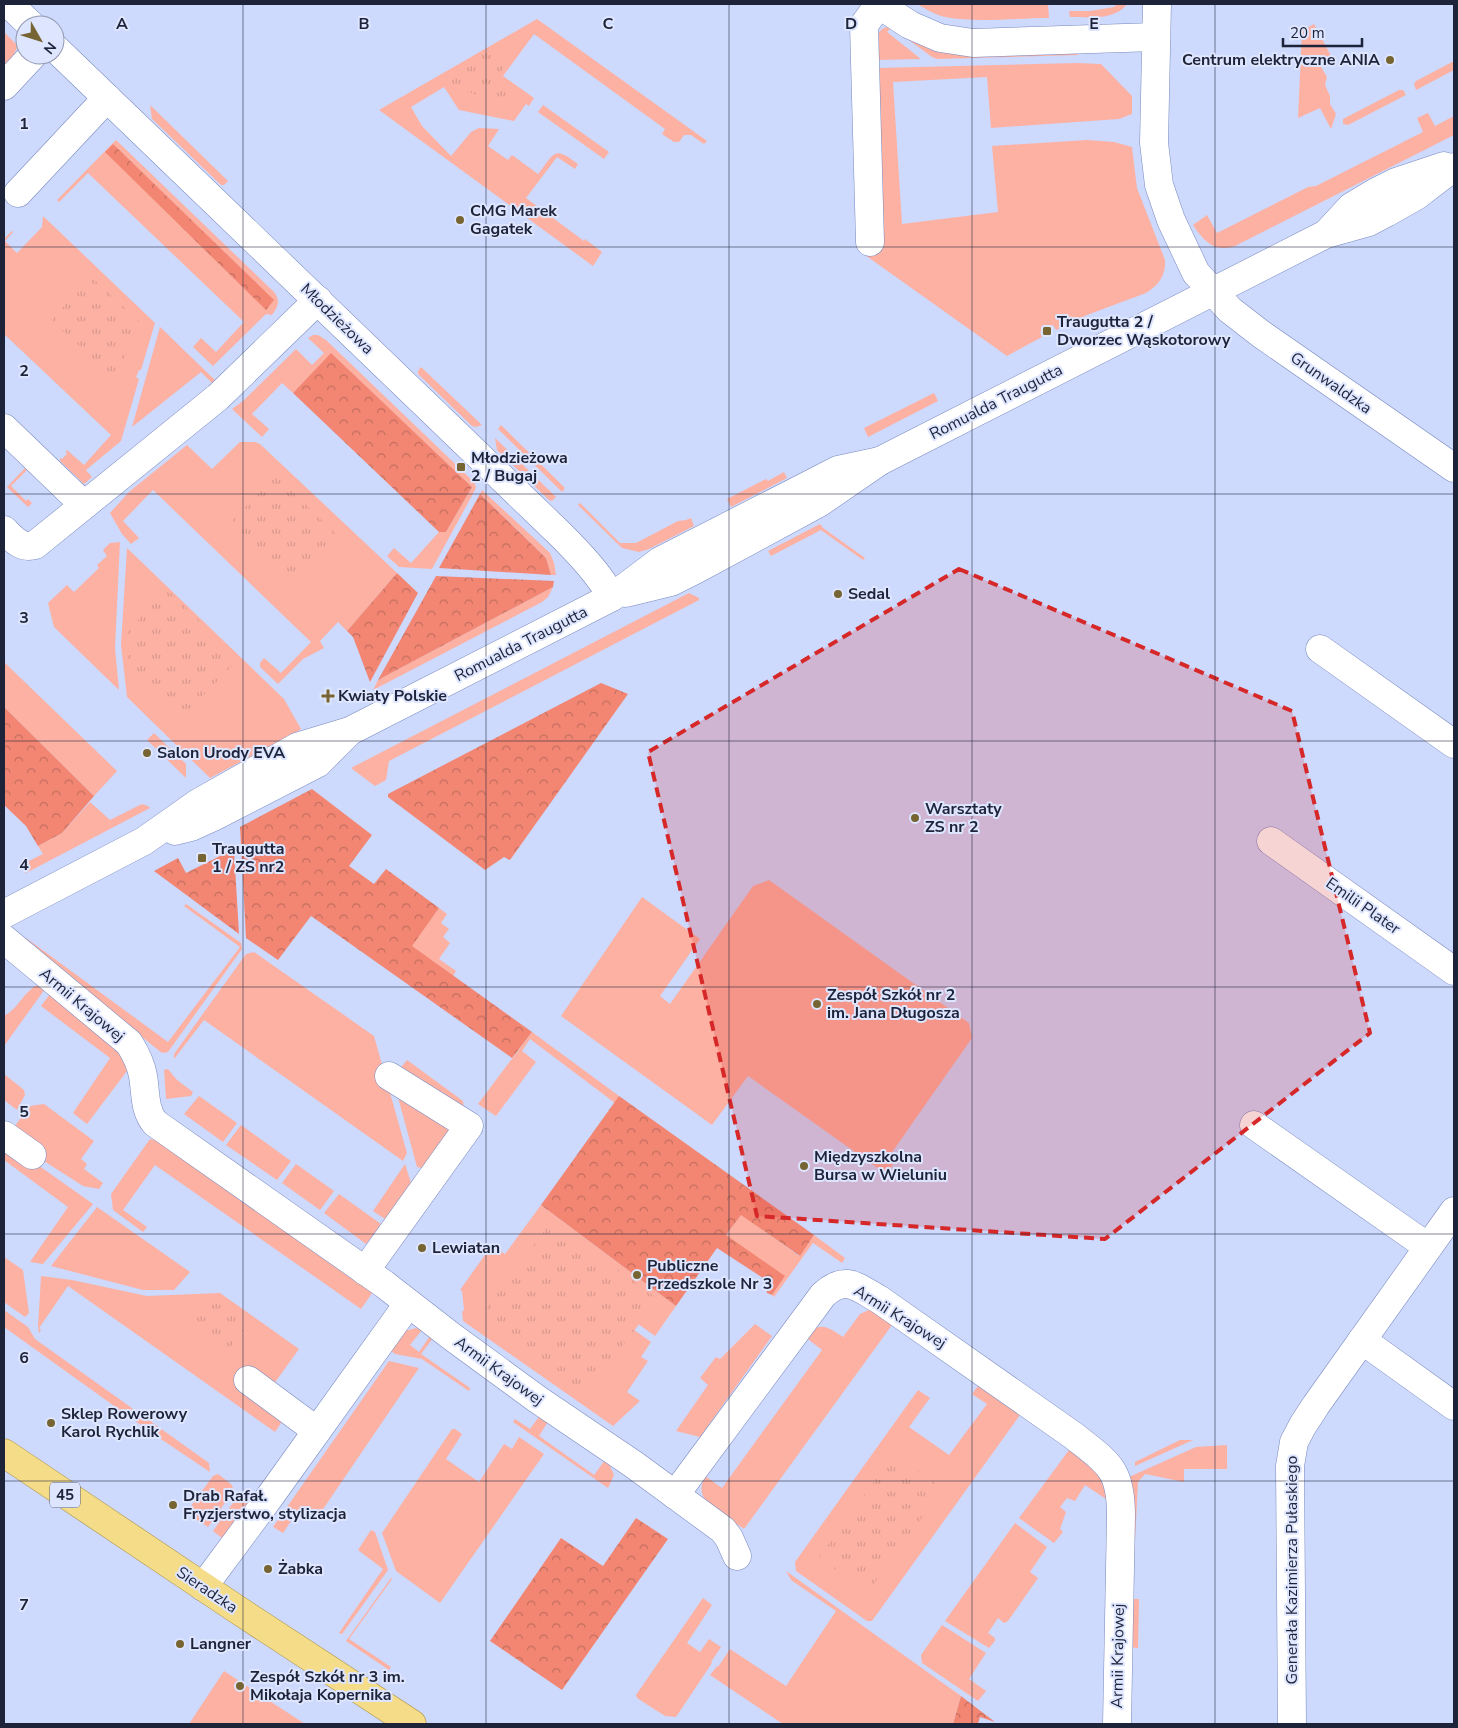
<svg xmlns="http://www.w3.org/2000/svg" width="1458" height="1728" font-family="'Nunito Sans',sans-serif">
<style>
.grass{fill:#fdb1a3}
.forest{fill:url(#forest-crowns)}
.park{fill:url(#park-tufts)}
.lines{fill:none;stroke-linecap:round;stroke-linejoin:round}
.minor-casing{stroke:#7889bf;stroke-width:29}
.major-casing{stroke:#a68c3a;stroke-width:29}
.minor{stroke:#fff;stroke-width:28}
.major{stroke:#f5dc89;stroke-width:28}
.marked{fill:#d62828;fill-opacity:0.2;stroke:#d62828;stroke-width:4;stroke-dasharray:10 6;stroke-linejoin:round}
.grid{fill:none;stroke:#1d2339;stroke-width:1;stroke-opacity:0.55}
.poi-dot{fill:#766533;stroke:#dee6ff;stroke-width:2}
.labels{text-anchor:middle;dominant-baseline:central;stroke-width:4;stroke-linejoin:round;paint-order:stroke}
.shield{fill:#dee6ff;stroke:#575e74;stroke-width:1}
.shield-label{font-size:15px;font-weight:bold;fill:#1d2339}
.poi-label{font-size:16px;font-weight:bold;fill:#1d2339;stroke:#dee6ff;text-anchor:start}
.street-label{font-size:16px;fill:#1d2339;stroke:#dee6ff}
.grid-label{font-size:16px;text-anchor:middle;font-weight:bold;fill:#1d2339;stroke:#dee6ff;stroke-width:4;stroke-linejoin:round;paint-order:stroke}
</style>
<defs>
<pattern id="forest-crowns" width="20" height="18" patternUnits="userSpaceOnUse" patternTransform="scale(1.25)"><rect width="20" height="18" fill="#f28673"/><path d="M2 6a3 3 0 1 1 6 0M12 15a3 3 0 1 1 6 0" fill="none" stroke="#c36d5f"/></pattern>
<pattern id="park-tufts" width="24" height="20" patternUnits="userSpaceOnUse" patternTransform="scale(1.25)"><rect width="24" height="20" fill="#fdb1a3"/><path d="M3 7l-1-3M5 7V3M7 7l1-3M15 17l-1-3M17 17v-4M19 17l1-3" fill="none" stroke="#d8988d"/></pattern>
</defs>
<rect width="100%" height="100%" fill="#cdd9fd"/>
<!-- grass -->
<g class="grass">
<path d="M917,4H1048L1049,18C1017,18 977,23 945,17C935,15 926,9 917,4Z"/>
<path d="M1117,4H1127C1114,21 1089,17 1070,17L1069,11H1090L1114,7Z"/>
<path d="M537,19L707,141L704,144L691,135H684L679,142H674L662,134L665,129L534,34L503,76L534,98L529,106L526,104L514,121L459,110L444,87L411,107L422,126L451,156L471,132L479,128L499,129L488,146L508,160L512,155L538,174C555,153 553,145 578,164L575,169L557,157L526,198L584,241L585,239L602,252L593,266L379,110Z"/>
<polygon points="1314,24 1331,56 1323,61 1320,65 1327,77 1325,85 1330,96 1330,104 1336,114 1331,129 1320,108 1298,118 1302,31"/>
<path d="M887,27L891,28L887,32L921,59L877,60C877,48 873,30 887,27Z"/>
<polygon points="4,32 18,46 8,66 4,62"/>
<polygon points="906,38 933,50 1078,52 1078,55 937,59 932,57"/>
<polygon points="1454,61 1454,70 1416,90 1414,84 1416,81"/>
<path d="M1077,63L1101,64L1132,96V114L1119,119L991,128L987,77L893,82L902,224L998,212L992,146L1087,140L1114,142L1132,147L1137,188L1165,260C1166,275 1159,285 1146,293L1087,315L1056,330L1053,325L1040,332L1042,337L1007,356L858,250H880L878,68Z"/>
<polygon points="1399,90 1403,90 1406,95 1348,125 1343,124 1343,119"/>
<polygon points="150,105 228,181 224,185 221,185 152,119"/>
<polygon points="543,105 609,152 604,159 538,112"/>
<path d="M1428,113L1435,126L1454,116V135L1235,246C1214,253 1204,241 1193,225L1207,215L1217,233L1308,187L1316,186L1423,132L1417,118Z"/>
<path d="M116,140L274,292C281,301 278,307 272,315L266,314L213,366L193,347L201,338L216,352L244,322L88,173L59,202L57,200Z"/>
<polygon points="43,216 155,323 141,370 139,370 136,377 139,379 121,441 86,470 92,477 84,484 60,461 60,458 62,459 67,454 66,452 67,450 84,465 111,435 4,334 4,239 12,231 13,232 5,241 17,253 42,227"/>
<polygon points="160,327 218,383 215,386 201,372 132,427"/>
<polygon points="313,335 318,335 326,340 474,482 476,487 475,490 432,569 399,567 387,556 394,548 411,563 439,532 446,532 472,487 331,354 293,393 282,383 252,414 269,429 262,437 232,409 243,401 296,349 312,365 324,353 308,338"/>
<polygon points="421,367 482,425 476,427 472,426 418,374 418,371"/>
<polygon points="934,393 938,401 868,437 864,428"/>
<polygon points="501,425 565,488 562,492 498,429"/>
<polygon points="495,438 556,497 552,501 549,500 497,450"/>
<polygon points="240,442 255,442 260,444 397,573 347,631 338,622 320,641 324,648 303,659 278,684 260,667 260,663 264,658 281,673 311,642 153,490 123,521 139,538 131,544 122,534 110,513 129,492 187,445 212,469"/>
<polygon points="29,464 42,476 38,480 27,470 11,486 26,501 28,499 32,503 28,507 7,487"/>
<polygon points="784,472 787,478 731,507 727,499 766,479 768,481"/>
<polygon points="482,490 550,553 554,563 556,575 551,575 546,558 480,494"/>
<polygon points="580,503 620,543 636,543 678,521 686,520 691,518 694,526 649,549 639,552 622,548 578,505"/>
<polygon points="820,524 823,528 865,558 863,560 821,530 771,556 768,551"/>
<polygon points="120,542 115,648 119,690 54,627 48,603 67,585 74,592 99,568 97,565 107,556 103,550 110,543"/>
<polygon points="127,548 284,699 301,729 300,730 210,778 127,697 121,645"/>
<polygon points="553,587 548,597 542,602 373,690 378,680"/>
<polygon points="689,593 699,598 699,600 389,761 386,780 375,786 351,768"/>
<polygon points="4,662 117,771 94,796 4,707"/>
<polygon points="154,733 186,764 186,778 147,740"/>
<polygon points="90,802 110,820 142,804 148,806 150,808 26,873 21,865 43,854 38,846 62,833"/>
<polygon points="769,880 969,1023 972,1038 888,1158 894,1163 886,1174 748,1076 712,1125 561,1016 642,897 700,939 660,996 670,1004 753,886"/>
<polygon points="186,904 241,943 242,949 168,1052 162,1053 25,943 24,939 26,938 168,1042 240,947 184,906"/>
<polygon points="439,908 447,914 441,923 449,929 443,937 450,943 439,959 456,971 453,976 411,946"/>
<polygon points="254,952 374,1036 407,1153 403,1161 204,1020 174,1059 174,1054 246,954"/>
<path d="M39,984L45,989L4,1046V1016C18,1009 24,991 39,984Z"/>
<polygon points="53,990 108,1036 130,1067 87,1124 73,1113 110,1058 41,1006"/>
<polygon points="532,1032 619,1096 615,1103 530,1039 522,1051 536,1062 496,1116 478,1104"/>
<polygon points="407,1060 463,1101 464,1108 398,1071"/>
<polygon points="168,1069 177,1080 193,1092 191,1096 166,1099 164,1070"/>
<polygon points="4,1074 24,1090 25,1095 17,1110 4,1100"/>
<polygon points="396,1090 449,1130 422,1168 417,1167"/>
<polygon points="199,1096 237,1123 223,1142 184,1114"/>
<polygon points="44,1104 94,1141 81,1159 87,1164 84,1169 103,1183 99,1189 83,1186 33,1154 14,1127 30,1106"/>
<polygon points="241,1125 291,1161 277,1180 226,1145"/>
<polygon points="150,1139 170,1144 375,1289 361,1309 155,1165 123,1210 147,1227 143,1232 113,1210 111,1194"/>
<polygon points="4,1141 93,1204 43,1264 30,1262 68,1207 4,1160"/>
<polygon points="296,1164 334,1191 320,1210 282,1183"/>
<polygon points="405,1164 411,1183 385,1219 373,1211"/>
<polygon points="339,1194 381,1224 366,1244 324,1213"/>
<polygon points="541,1205 676,1306 655,1336 561,1269 609,1312 651,1342 641,1357 648,1361 627,1392 640,1401 613,1426 463,1321 462,1312 464,1310 462,1291 460,1290 492,1245 505,1254"/>
<polygon points="97,1207 190,1272 174,1290 143,1290 51,1266"/>
<polygon points="741,1214 799,1256 814,1235 845,1258 842,1263 813,1243 774,1297 772,1295 784,1277 726,1236"/>
<polygon points="4,1257 23,1270 29,1313 25,1317 4,1302"/>
<polygon points="41,1276 72,1280 147,1296 220,1293 299,1349 271,1388 285,1417 275,1432 68,1286 39,1328 41,1330 39,1333 38,1327"/>
<path d="M871,1309L892,1325L744,1529C733,1521 708,1507 703,1496C700,1488 702,1483 705,1476L722,1488L822,1350L805,1337C820,1321 826,1326 843,1337L860,1314Z"/>
<polygon points="4,1310 28,1327 35,1339 209,1463 210,1472 152,1433 4,1327"/>
<polygon points="755,1324 772,1336 700,1437 676,1431 708,1385 700,1378 716,1357 720,1359"/>
<polygon points="416,1328 422,1330 410,1345 419,1352 430,1336 433,1338 421,1354 470,1388 469,1391 422,1359 395,1354 389,1349 405,1331"/>
<polygon points="389,1361 419,1368 315,1521 295,1515 283,1533 273,1527"/>
<polygon points="978,1386 1020,1415 872,1621 867,1621 796,1571 795,1562 918,1390 930,1398 909,1427 949,1455 987,1404 972,1394"/>
<polygon points="541,1414 549,1420 539,1436 594,1475 605,1460 609,1464 614,1475 608,1488 513,1422 515,1419 530,1429"/>
<polygon points="452,1429 455,1429 462,1434 446,1459 479,1482 504,1444 512,1449 519,1437 544,1454 440,1603 396,1571 382,1533"/>
<polygon points="1180,1440 1193,1440 1135,1466 1135,1462"/>
<polygon points="1227,1445 1227,1469 1184,1469 1184,1482 1145,1474 1138,1482 1134,1561 1129,1477 1196,1447"/>
<polygon points="1069,1450 1093,1468 1101,1478 1112,1503 1085,1485 1075,1501 1067,1498 1060,1507 1066,1512 1060,1529 1063,1532 1054,1543 1019,1518"/>
<polygon points="218,1474 231,1484 234,1490 208,1527 186,1513 213,1476"/>
<polygon points="240,1493 254,1503 222,1538 213,1531"/>
<polygon points="1015,1523 1047,1547 1030,1572 1038,1578 1008,1621 1004,1623 998,1618 988,1633 995,1638 995,1641 989,1648 945,1621"/>
<polygon points="371,1530 375,1532 388,1570 342,1634 339,1633 383,1569 358,1550"/>
<polygon points="786,1571 961,1696 953,1724 783,1724 710,1675 717,1666 718,1667 730,1649 786,1686 836,1611 791,1580"/>
<polygon points="391,1578 392,1579 349,1639 391,1667 389,1670 346,1641"/>
<polygon points="703,1598 712,1605 687,1643 700,1652 709,1639 721,1647 711,1662 712,1663 676,1717 665,1716 637,1698 636,1695"/>
<polygon points="1132,1599 1139,1599 1138,1648 1126,1647"/>
<polygon points="942,1625 986,1653 969,1679 986,1691 978,1701 922,1663 921,1655"/>
<polygon points="224,1671 305,1724 189,1724"/>
</g>
<!-- forest -->
<g class="forest">
<polygon points="113,144 274,300 266,310 105,152"/>
<polygon points="331,353 472,487 446,532 439,532 293,393"/>
<polygon points="480,494 546,558 551,575 439,568"/>
<polygon points="397,573 418,593 370,682 353,637 347,631"/>
<polygon points="436,576 554,581 553,587 378,680"/>
<polygon points="601,683 628,694 510,860 504,857 485,870 388,797 388,794"/>
<polygon points="4,707 94,796 62,833 38,846 26,826 4,805"/>
<polygon points="312,789 372,835 349,866 374,884 386,869 439,908 412,946 532,1032 512,1058 311,916 278,960 246,938 240,827"/>
<polygon points="234,849 239,934 154,871 178,858 186,873"/>
<polygon points="619,1096 814,1235 800,1256 741,1215 726,1235 785,1276 772,1295 767,1293 763,1278 717,1248 676,1306 541,1205"/>
<polygon points="636,1518 668,1539 562,1690 490,1641 561,1538 603,1566"/>
<polygon points="961,1696 995,1722 980,1717 978,1724 953,1724"/>
</g>
<!-- park -->
<g class="park">
<polygon points="490,50 504,67 496,79 511,91 501,106 469,92 461,98 446,77"/>
<polygon points="91,277 140,322 115,379 51,320"/>
<polygon points="276,475 338,536 291,584 230,523"/>
<polygon points="166,588 239,659 183,716 128,663 126,634"/>
<polygon points="552,1221 658,1299 584,1397 478,1319"/>
<polygon points="208,1297 217,1298 250,1322 224,1355 184,1326"/>
<polygon points="895,1453 943,1489 867,1593 819,1557"/>
</g>
<g class="lines">
<!-- minor casing -->
<g class="minor-casing">
<g id="minor">
<polyline points="9,4 31,25"/>
<polyline points="878,4 910,25 940,38 973,43 1155,37"/>
<polyline points="1157,4 1154,143 1159,185 1171,220 1196,273 1230,310 1261,334 1454,468"/>
<path d="M55,48L560,534C580,554 598,573 612,597"/>
<polyline points="4,86 33,55"/>
<polyline points="18,193 107,98"/>
<polyline points="1326,234 1351,207 1376,192 1396,182 1444,166"/>
<polyline points="870,242 864,25 879,4"/>
<polyline points="4,428 84,505"/>
<path d="M4,530C13,539 21,549 35,545L218,397L318,300"/>
<polyline points="626,593 671,582 695,570 819,503 880,461 1326,234 1369,222 1386,213 1416,196 1454,167"/>
<polyline points="1320,649 1454,744"/>
<polyline points="175,831 191,827 213,817 318,763 347,734"/>
<polyline points="1271,841 1454,971"/>
<polyline points="4,914 144,841 198,803 297,747 350,731 612,597 660,561 838,470 880,461"/>
<path d="M4,939L129,1043C136,1054 141,1064 143,1076C146,1093 144,1110 155,1123L384,1284L451,1336L537,1399L633,1464L723,1530L729,1538L737,1556"/>
<polyline points="1254,1125 1428,1247"/>
<polyline points="4,1135 32,1155"/>
<polyline points="365,1271 469,1126 389,1076"/>
<polyline points="1362,1340 1454,1406"/>
<polyline points="248,1380 317,1431"/>
<path d="M675,1495L823,1295C846,1274 857,1287 880,1300L1074,1436C1109,1464 1121,1469 1121,1516L1117,1724"/>
<polyline points="203,1587 266,1502 408,1304"/>
<polyline points="1292,1724 1290,1466 1294,1442 1303,1425 1316,1405 1454,1211"/>
</g>
</g>
<!-- major casing -->
<g class="major-casing">
<polyline id="major" points="4,1453 238,1610 412,1724"/>
</g>
<!-- minor -->
<use href="#minor" class="minor"/>
<!-- major -->
<use href="#major" class="major"/>
</g>
<!-- marked area -->
<path class="marked" d="M959,569L1292,711L1370,1033L1105,1239L757,1216L648,752Z"/>
<!-- grid -->
<path class="grid" d="M243,4V1724M486,4V1724M729,4V1724M972,4V1724M1215,4V1724M4,247H1454M4,494H1454M4,741H1454M4,987H1454M4,1234H1454M4,1481H1454"/>
<!-- markers -->
<g class="poi-dot">
<circle cx="1390" cy="60" r="5"/>
<circle cx="460" cy="220" r="5"/>
<rect x="1042" y="326" width="10" height="10" rx="2.5"/>
<rect x="456" y="462" width="10" height="10" rx="2.5"/>
<circle cx="838" cy="594" r="5"/>
<path d="M325.5 688.5h5v5h5v5h-5v5h-5v-5h-5v-5h5z"/>
<circle cx="147" cy="753" r="5"/>
<circle cx="915" cy="818" r="5"/>
<rect x="197" y="853" width="10" height="10" rx="2.5"/>
<circle cx="817" cy="1004" r="5"/>
<circle cx="804" cy="1166" r="5"/>
<circle cx="422" cy="1248" r="5"/>
<circle cx="637" cy="1275" r="5"/>
<circle cx="51" cy="1423" r="5"/>
<circle cx="173" cy="1505" r="5"/>
<circle cx="268" cy="1569" r="5"/>
<circle cx="180" cy="1644" r="5"/>
<circle cx="240" cy="1686" r="5"/>
</g>
<g class="labels">
<!-- shield labels -->
<rect class="shield" x="50" y="1482.5" width="30" height="25" rx="4"/>
<g class="shield-label">
<text x="65" y="1495">45</text>
</g>
<!-- poi labels -->
<g class="poi-label">
<text x="1380" y="60" text-anchor="end">Centrum elektryczne ANIA</text>
<text x="470" y="211">CMG Marek<tspan x="470" dy="18">Gagatek</tspan></text>
<text x="1057" y="322">Traugutta 2 /<tspan x="1057" dy="18">Dworzec Wąskotorowy</tspan></text>
<text x="471" y="458">Młodzieżowa<tspan x="471" dy="18">2 / Bugaj</tspan></text>
<text x="848" y="594">Sedal</text>
<text x="338" y="696">Kwiaty Polskie</text>
<text x="157" y="753">Salon Urody EVA</text>
<text x="925" y="809">Warsztaty<tspan x="925" dy="18">ZS nr 2</tspan></text>
<text x="212" y="849">Traugutta<tspan x="212" dy="18">1 / ZS nr2</tspan></text>
<text x="827" y="995">Zespół Szkół nr 2<tspan x="827" dy="18">im. Jana Długosza</tspan></text>
<text x="814" y="1157">Międzyszkolna<tspan x="814" dy="18">Bursa w Wieluniu</tspan></text>
<text x="432" y="1248">Lewiatan</text>
<text x="647" y="1266">Publiczne<tspan x="647" dy="18">Przedszkole Nr 3</tspan></text>
<text x="61" y="1414">Sklep Rowerowy<tspan x="61" dy="18">Karol Rychlik</tspan></text>
<text x="183" y="1496">Drab Rafał.<tspan x="183" dy="18">Fryzjerstwo, stylizacja</tspan></text>
<text x="278" y="1569">Żabka</text>
<text x="190" y="1644">Langner</text>
<text x="250" y="1677">Zespół Szkół nr 3 im.<tspan x="250" dy="18">Mikołaja Kopernika</tspan></text>
</g>
<!-- street labels -->
<g class="street-label">
<text transform="translate(337 319) rotate(44)">Młodzieżowa</text>
<text transform="translate(1331 383) rotate(35)">Grunwaldzka</text>
<text transform="translate(996 402) rotate(-27)">Romualda Traugutta</text>
<text transform="translate(521 644) rotate(-27)">Romualda Traugutta</text>
<text transform="translate(1363 906) rotate(35)">Emilii Plater</text>
<text transform="translate(82 1005) rotate(40)">Armii Krajowej</text>
<text transform="translate(900 1317) rotate(32)">Armii Krajowej</text>
<text transform="translate(499 1371) rotate(36)">Armii Krajowej</text>
<text transform="translate(1292 1570) rotate(-90)">Generała Kazimierza Pułaskiego</text>
<text transform="translate(207 1590) rotate(34)">Sieradzka</text>
<text transform="translate(1118 1656) rotate(-89)">Armii Krajowej</text>
</g>
</g>
<g class="grid-label">
<text x="122" y="29">A</text>
<text x="364" y="29">B</text>
<text x="608" y="29">C</text>
<text x="851" y="29">D</text>
<text x="1094" y="29">E</text>
<text x="24" y="129">1</text>
<text x="24" y="376">2</text>
<text x="24" y="623">3</text>
<text x="24" y="870">4</text>
<text x="24" y="1117">5</text>
<text x="24" y="1363">6</text>
<text x="24" y="1610">7</text>
</g>
<!-- border -->
<rect width="1458" height="1728" fill="none" stroke="#1d2339" stroke-width="10"/>
<!-- north arrow -->
<g transform="translate(40 40) rotate(129)"><circle r="24" fill="#dee6ff" stroke="#9198b0"/>
<path d="M0-4L9 19L0 12L-9 19Z" fill="#766533"/>
<text y="-8" font-size="14" font-weight="bold" text-anchor="middle" fill="#1d2339">N</text>
</g>
<!-- scale -->
<path d="M1283 38v8h79v-8" fill="none" stroke="#1d2339" stroke-width="2.5"/>
<text x="1290" y="38" font-size="15" fill="#1d2339" stroke="#dee6ff" stroke-width="4" paint-order="stroke">20 m</text>
</svg>
